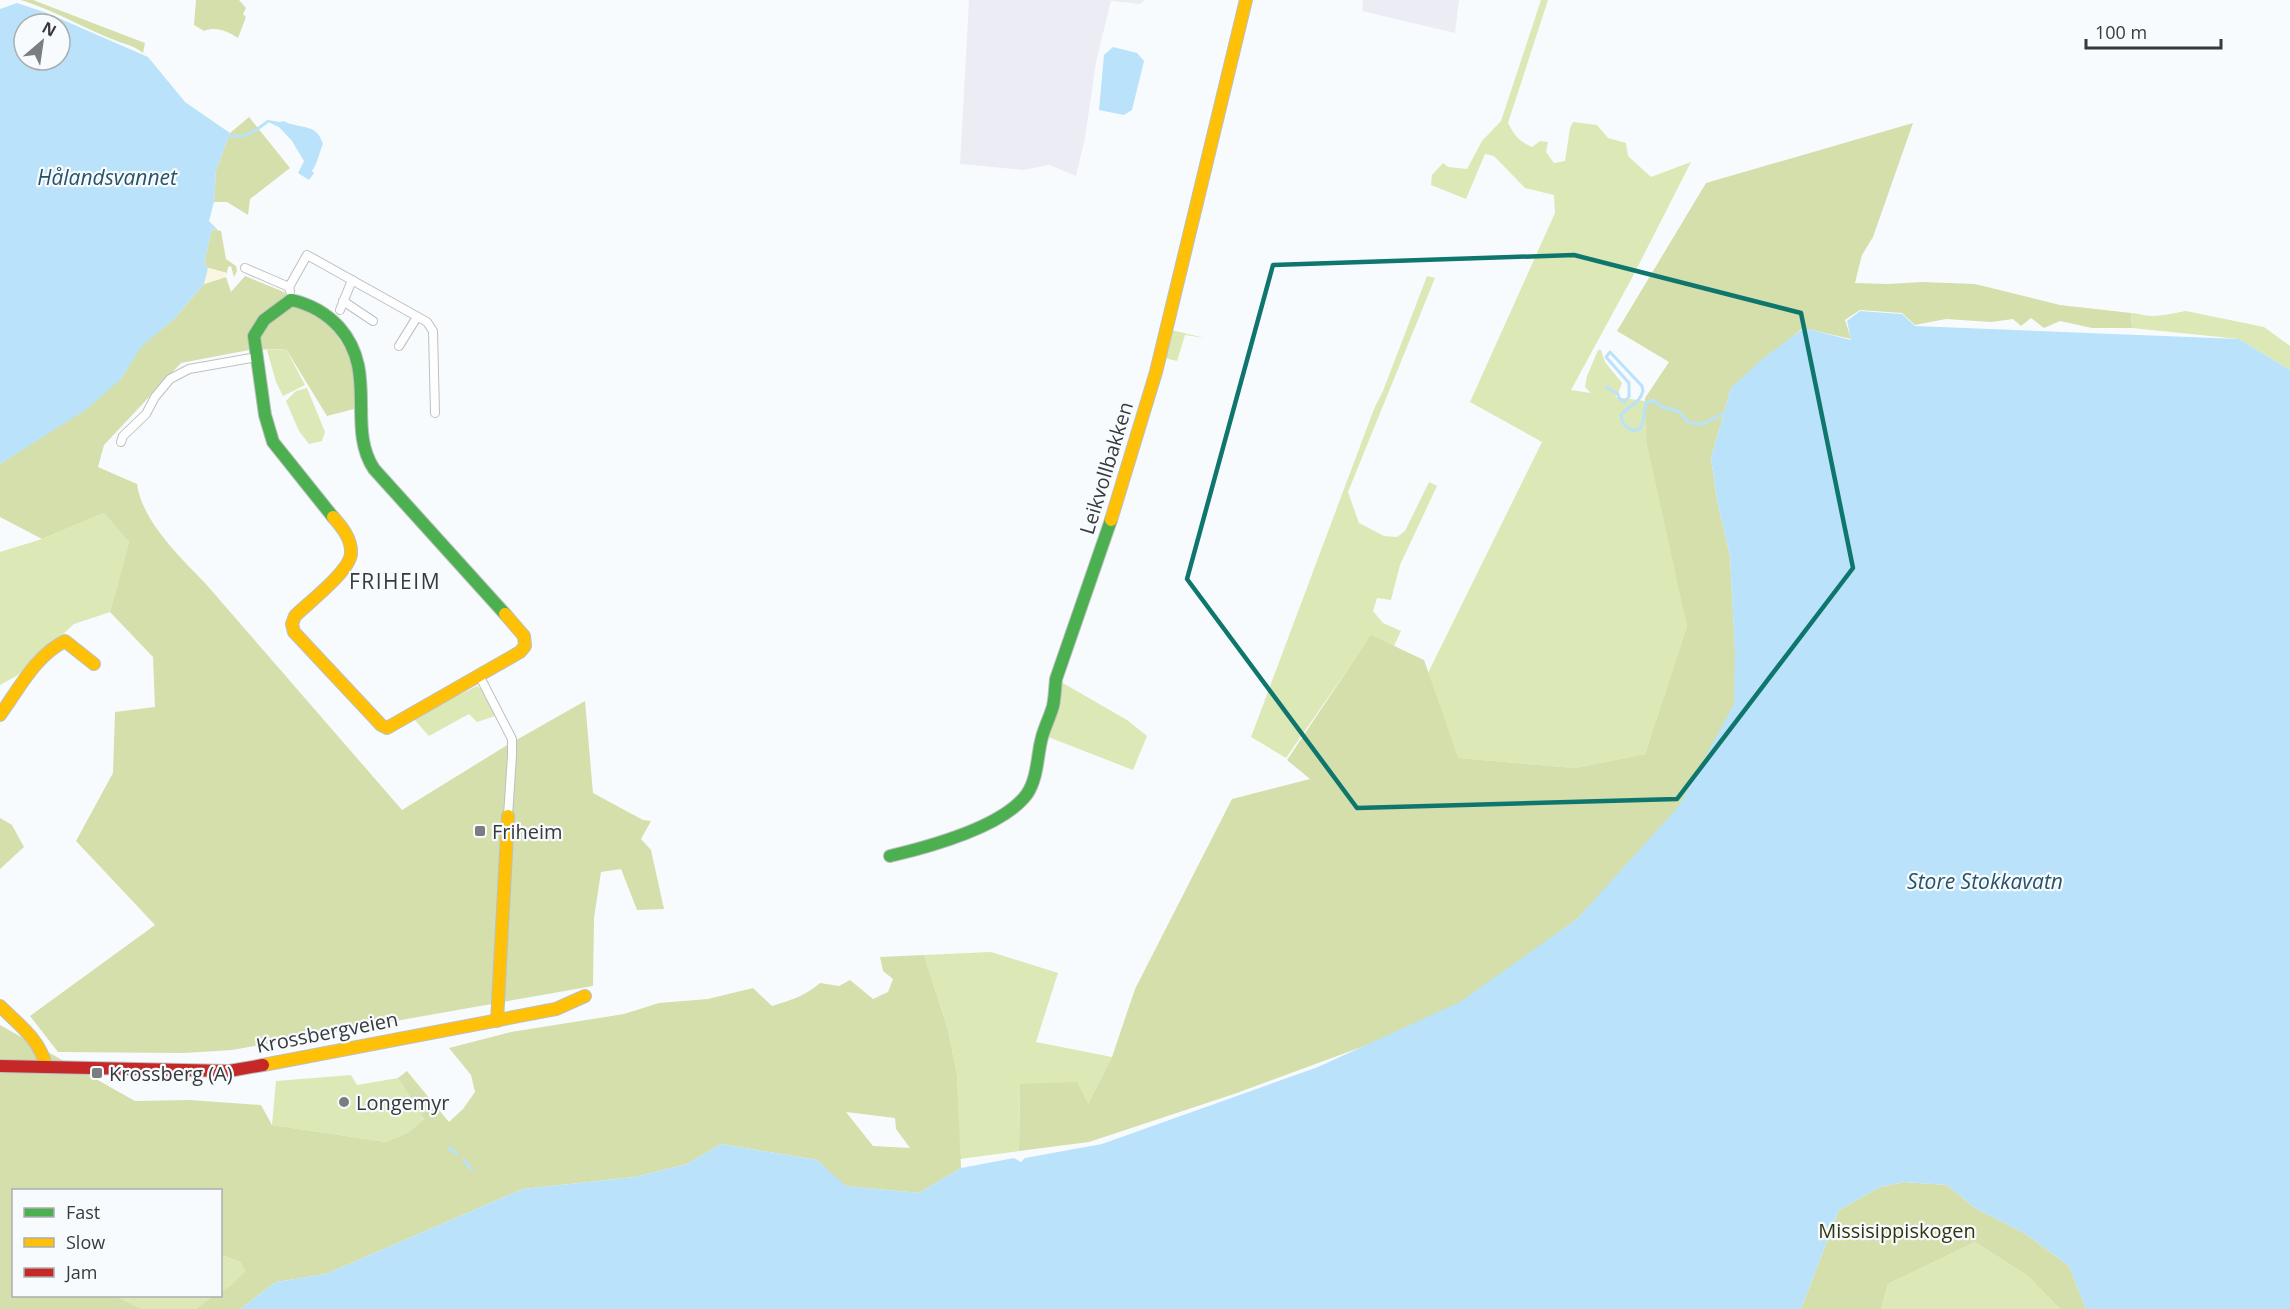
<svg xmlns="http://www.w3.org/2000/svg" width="2290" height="1309" font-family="'Open Sans',sans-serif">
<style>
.industrial{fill:#ecedf4}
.green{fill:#dce8b5}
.forest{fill:#d4dfab;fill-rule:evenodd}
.sand{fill:#f9f6e2}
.water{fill:#bae2fa;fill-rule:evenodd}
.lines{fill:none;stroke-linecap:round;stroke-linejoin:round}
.stream{stroke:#bae2fa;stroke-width:3}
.street-casing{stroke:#bdc0c2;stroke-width:10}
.fast-casing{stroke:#bdc0c2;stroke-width:14}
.slow-casing{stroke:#bdc0c2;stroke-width:14}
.jam-casing{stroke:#bdc0c2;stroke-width:14}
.street{stroke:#fefeff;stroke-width:8}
.fast{stroke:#4caf50;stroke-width:12}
.slow{stroke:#ffc107;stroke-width:12}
.jam{stroke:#c62828;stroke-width:12}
.marked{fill:none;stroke:#0f766e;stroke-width:4.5;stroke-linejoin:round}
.poi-dot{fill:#7b7e80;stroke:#f7fbfe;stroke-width:2}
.labels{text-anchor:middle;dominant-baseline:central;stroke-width:4.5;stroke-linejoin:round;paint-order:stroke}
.street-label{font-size:20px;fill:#373a3d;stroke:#f7fbfe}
.poi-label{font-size:20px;fill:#373a3d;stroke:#f7fbfe;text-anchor:start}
.park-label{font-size:20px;fill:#30360e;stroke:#f7fbfe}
.water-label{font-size:21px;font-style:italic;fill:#275369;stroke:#f7fbfe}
.neighbourhood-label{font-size:21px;letter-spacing:1.5px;fill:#373a3d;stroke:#f7fbfe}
</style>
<rect width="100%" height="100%" fill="#f8fbfd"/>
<!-- industrial -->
<g class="industrial">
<polygon points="969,0 1145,0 1140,4 1111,1 1096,62 1085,138 1076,176 1049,165 1023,170 960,164"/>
<polygon points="1363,0 1459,0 1455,33 1362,11"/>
</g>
<!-- green -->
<g class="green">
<polygon points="1239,0 1246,0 1167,329 1205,338 1185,335 1177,361 1160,357 1155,372 1150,370"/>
<path d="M1541,0H1548L1508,123C1514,135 1520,142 1532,147L1540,141L1548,142L1546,152L1554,163L1565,161L1570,128L1573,122L1597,125L1608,138L1626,143L1628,156L1651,177L1691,162L1633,276L1571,390L1591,393L1585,387L1587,376L1598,350H1601L1605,362L1622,383L1618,394L1615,397L1645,401L1687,626L1645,754L1575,768L1457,758L1428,673L1542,442L1470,402L1555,213L1554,195L1525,188L1494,156L1485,154L1466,199L1431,185L1432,175L1443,163L1448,167L1467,169L1482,141L1501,121Z"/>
<polygon points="1427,276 1435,278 1348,492 1359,523 1384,536 1397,537 1405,531 1429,482 1437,486 1400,565 1391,600 1377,598 1373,611 1383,623 1401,631 1394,646 1371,636 1286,758 1251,737 1374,409 1383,391"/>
<path d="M2186,311L2264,327L2290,346V370L2239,339L2132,328L2131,313C2138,313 2144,316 2151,316C2163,316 2174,313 2186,311Z"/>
<polygon points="286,349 305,385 283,396 276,382 267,350"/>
<polygon points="307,388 325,432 322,441 309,444 299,431 286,401 296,391"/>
<polygon points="104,513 129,542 110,612 74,624 18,675 0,685 0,552 42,539"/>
<polygon points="1056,679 1127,720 1147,736 1133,770 1043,735"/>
<polygon points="477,686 481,689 495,716 477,722 469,714 429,736 413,718"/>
<polygon points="991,952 1058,973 1036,1042 1112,1057 1088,1104 1020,1084 1019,1151 960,1159 957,1075 948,1030 924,955"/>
<polygon points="351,1075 357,1085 398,1078 424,1119 409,1132 386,1142 272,1125 276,1081"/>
<polygon points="1975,1242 2028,1276 2060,1309 1881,1309 1888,1284"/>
<polygon points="220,1255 240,1262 245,1271 230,1286 221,1291"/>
<polygon points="116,1296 213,1296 195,1309 142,1309"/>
</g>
<!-- forest -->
<g class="forest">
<path d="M21,0H33L145,43L143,53C135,46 127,45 117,41C85,29 54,10 21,0Z"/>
<path d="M196,0H239L246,8L243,14L246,17L238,38C228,31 215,26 204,31L194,25Z"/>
<polygon points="249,117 290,168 250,199 248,215 227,202 214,202 216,170 230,133"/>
<polygon points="1913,123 1873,237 1862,255 1855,283 1888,284 1922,282 1975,284 2060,305 2131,313 2132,328 2092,328 2060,321 2044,328 2031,318 2021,326 2013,319 1991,322 1946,319 1915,325 1902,313 1860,310 1845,320 1851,339 1803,328 1731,388 1711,458 1718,505 1730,556 1738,706 1681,809 1577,919 1454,1010 1397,1034 1234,1094 1089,1142 1019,1151 1020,1084 1077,1082 1088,1104 1112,1057 1135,989 1232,799 1310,779 1287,760 1371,635 1424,660 1458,758 1575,768 1645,754 1687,626 1647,444 1645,398 1669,362 1617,331 1706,183"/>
<polygon points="212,229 221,231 226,259 236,266 237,271 234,277 231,266 228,267 227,273 208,268 204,264"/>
<path d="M245,276L284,292L294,305L330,324L355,364L354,409L327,416L286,349L249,350L181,363L104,445L98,467L137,484C142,521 180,557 205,583L402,810L504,747L585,701L593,793L643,820L651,821L641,839L651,850L664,909L637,910L621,869L601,872L594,918L593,986L232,1050L184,1053L58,1052L30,1016L155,925L76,841L113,773L115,712L155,707L153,657L110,612L129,542L104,513L42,539L0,517V464L40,438L121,379L141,346L174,319L204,284L226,277L231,292Z"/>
<polygon points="0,818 12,825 24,847 0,869"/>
<path d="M924,955L948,1030L957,1075L961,1168L919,1193L845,1186L817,1160L721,1144L687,1164L635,1177L523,1189L326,1274L276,1282L240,1309H195L213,1296H220L221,1291L230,1286L245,1271L240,1262L221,1255L220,1190H14V1296H116L142,1309H0V1025L135,1101L190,1100L261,1105L272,1125L386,1142L409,1132L424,1119L398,1078L407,1071L449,1122L463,1109L475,1092L471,1075L449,1048L511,1032L624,1014L659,1003L708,999L753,988L772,1006C791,1000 805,996 820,983L839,986L850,980L873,999L888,992L893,979L883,971L880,957ZM846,1112L895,1118L896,1129L910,1148L873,1146Z"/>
<polygon points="1904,1182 1947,1185 1975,1208 2024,1233 2069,1266 2086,1309 2060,1309 2028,1276 1975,1242 1888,1284 1881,1309 1801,1309 1839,1210 1880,1187"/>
</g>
<!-- sand -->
<polygon class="sand" points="202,266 227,273 226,277 204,284 197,289"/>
<!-- water -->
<g class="water">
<path d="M17,3L47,13L148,57L185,102L230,133L216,170L214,202L209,221L218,230L212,229L204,264L208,268L204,284L174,319L141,347L121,379L87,409L0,464V9ZM24,24H60V60H24Z"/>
<polygon points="1113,47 1137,53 1144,61 1132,110 1124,115 1099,110 1104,55"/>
<path d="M268,120L280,122L283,121C302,130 316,122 323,144C319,153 318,162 312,171L314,173L309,180L298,173L304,161L292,141L279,127L266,121Z"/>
<polygon points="1860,311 1902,314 1915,326 2239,339 2290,370 2290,1309 2086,1309 2069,1266 2024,1233 1975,1208 1947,1185 1904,1182 1880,1187 1839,1210 1801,1309 240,1309 276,1282 326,1274 523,1189 635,1177 687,1164 721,1144 817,1160 846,1186 919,1193 961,1168 1014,1158 1021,1162 1025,1158 1102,1144 1318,1067 1460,1002 1577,919 1679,806 1734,704 1735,653 1730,556 1718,505 1711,458 1731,388 1761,360 1804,328 1851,340 1847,321"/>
</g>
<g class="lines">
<!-- stream -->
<g class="stream">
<path d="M229,136C245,139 255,131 267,122"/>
<path d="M1606,387L1618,394L1619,398L1624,402L1629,397V383L1606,357L1610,352L1642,386L1643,391C1639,405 1629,405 1621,415C1622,424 1625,427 1634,431L1641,428C1645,419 1643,412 1646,403L1653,400L1662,407L1678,411L1689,423L1703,424L1722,414"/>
<polyline points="449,1148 457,1154"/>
<polyline points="464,1160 471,1169"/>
</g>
<!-- street casing -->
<g class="street-casing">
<g id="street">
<polyline points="245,268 289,287 290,291"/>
<polyline points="289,287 307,255 427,322 433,331 435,413"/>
<polyline points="343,301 373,321"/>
<polyline points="340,310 352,280"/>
<polyline points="399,346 417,317"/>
<polyline points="121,442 123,436 146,414 155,397 170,379 189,369 257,357"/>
<polyline points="480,677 512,739 512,755 508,816"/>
</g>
</g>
<!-- fast casing -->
<g class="fast-casing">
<g id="fast">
<path d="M291,300C310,304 326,313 339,327C379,372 346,427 374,469L505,614"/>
<polyline points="291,300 264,320 254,336 265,415 273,442 333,517"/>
<path d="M890,856C928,847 1003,827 1027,794C1038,778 1037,755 1042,737C1045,726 1050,717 1053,706C1055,697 1055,688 1056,679L1111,520"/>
</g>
</g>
<!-- slow casing -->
<g class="slow-casing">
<g id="slow">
<path d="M333,517C342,527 352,539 351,554C349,572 308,603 295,616L292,624L294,632L381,725L387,728L520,652L525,646L524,636L505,614"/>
<polyline points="1111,520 1156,372 1246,0"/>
<path d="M0,715C19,689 35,656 65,641L94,664"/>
<path d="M0,1006C18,1024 41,1040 46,1067"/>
<polyline points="497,1021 508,816"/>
<polyline points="263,1065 556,1009 585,996"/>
</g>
</g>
<!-- jam casing -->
<g class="jam-casing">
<polyline id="jam" points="0,1066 229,1071 263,1065"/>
</g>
<!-- street -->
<use href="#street" class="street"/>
<!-- fast -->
<use href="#fast" class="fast"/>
<!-- slow -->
<use href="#slow" class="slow"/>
<!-- jam -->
<use href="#jam" class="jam"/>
</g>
<!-- marked area -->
<path class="marked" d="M1574,255L1801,313L1853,568L1677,799L1357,808L1187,579L1273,265Z"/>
<!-- markers -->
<g class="poi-dot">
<rect x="474" y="825" width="12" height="12" rx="3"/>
<rect x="91" y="1067" width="12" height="12" rx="3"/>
<circle cx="344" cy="1102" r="6"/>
</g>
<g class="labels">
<!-- street labels -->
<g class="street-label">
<text transform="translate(1106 468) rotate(-73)">Leikvollbakken</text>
<text transform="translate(327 1032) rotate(-11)">Krossbergveien</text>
</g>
<!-- poi labels -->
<g class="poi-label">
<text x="492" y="831">Friheim</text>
<text x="109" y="1073">Krossberg (A)</text>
<text x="356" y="1102">Longemyr</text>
</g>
<!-- park labels -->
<g class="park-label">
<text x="1897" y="1230">Missisippiskogen</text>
</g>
<!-- water labels -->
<g class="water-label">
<text x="107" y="177">Hålandsvannet</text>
<text x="1985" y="881">Store Stokkavatn</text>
</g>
<!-- neighbourhood labels -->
<g class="neighbourhood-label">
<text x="395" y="581">FRIHEIM</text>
</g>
</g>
<!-- legend -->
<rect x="12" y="1189" width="210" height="108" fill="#f7fbfe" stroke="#aaaeb1" stroke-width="1.5"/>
<rect x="24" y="1208" width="30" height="9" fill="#4caf50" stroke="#aaaeb1" stroke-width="1.5"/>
<text x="66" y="1219" font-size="18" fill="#373a3d">Fast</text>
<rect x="24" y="1238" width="30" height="9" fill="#ffc107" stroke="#aaaeb1" stroke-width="1.5"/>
<text x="66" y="1249" font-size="18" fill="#373a3d">Slow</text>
<rect x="24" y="1268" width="30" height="9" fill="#c62828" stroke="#aaaeb1" stroke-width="1.5"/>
<text x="66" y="1279" font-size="18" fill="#373a3d">Jam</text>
<!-- north arrow -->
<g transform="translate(42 42) rotate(29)"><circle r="28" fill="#f7fbfe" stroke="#aaaeb1" stroke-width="1.5"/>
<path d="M0-4.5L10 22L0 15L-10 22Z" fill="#7b7e80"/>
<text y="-9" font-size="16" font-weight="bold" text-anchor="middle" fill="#373a3d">N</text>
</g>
<!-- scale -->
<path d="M2086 39v9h135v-9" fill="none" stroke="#373a3d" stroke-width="3"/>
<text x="2095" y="39" font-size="18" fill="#373a3d" stroke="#f7fbfe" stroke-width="4.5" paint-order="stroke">100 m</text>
</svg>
